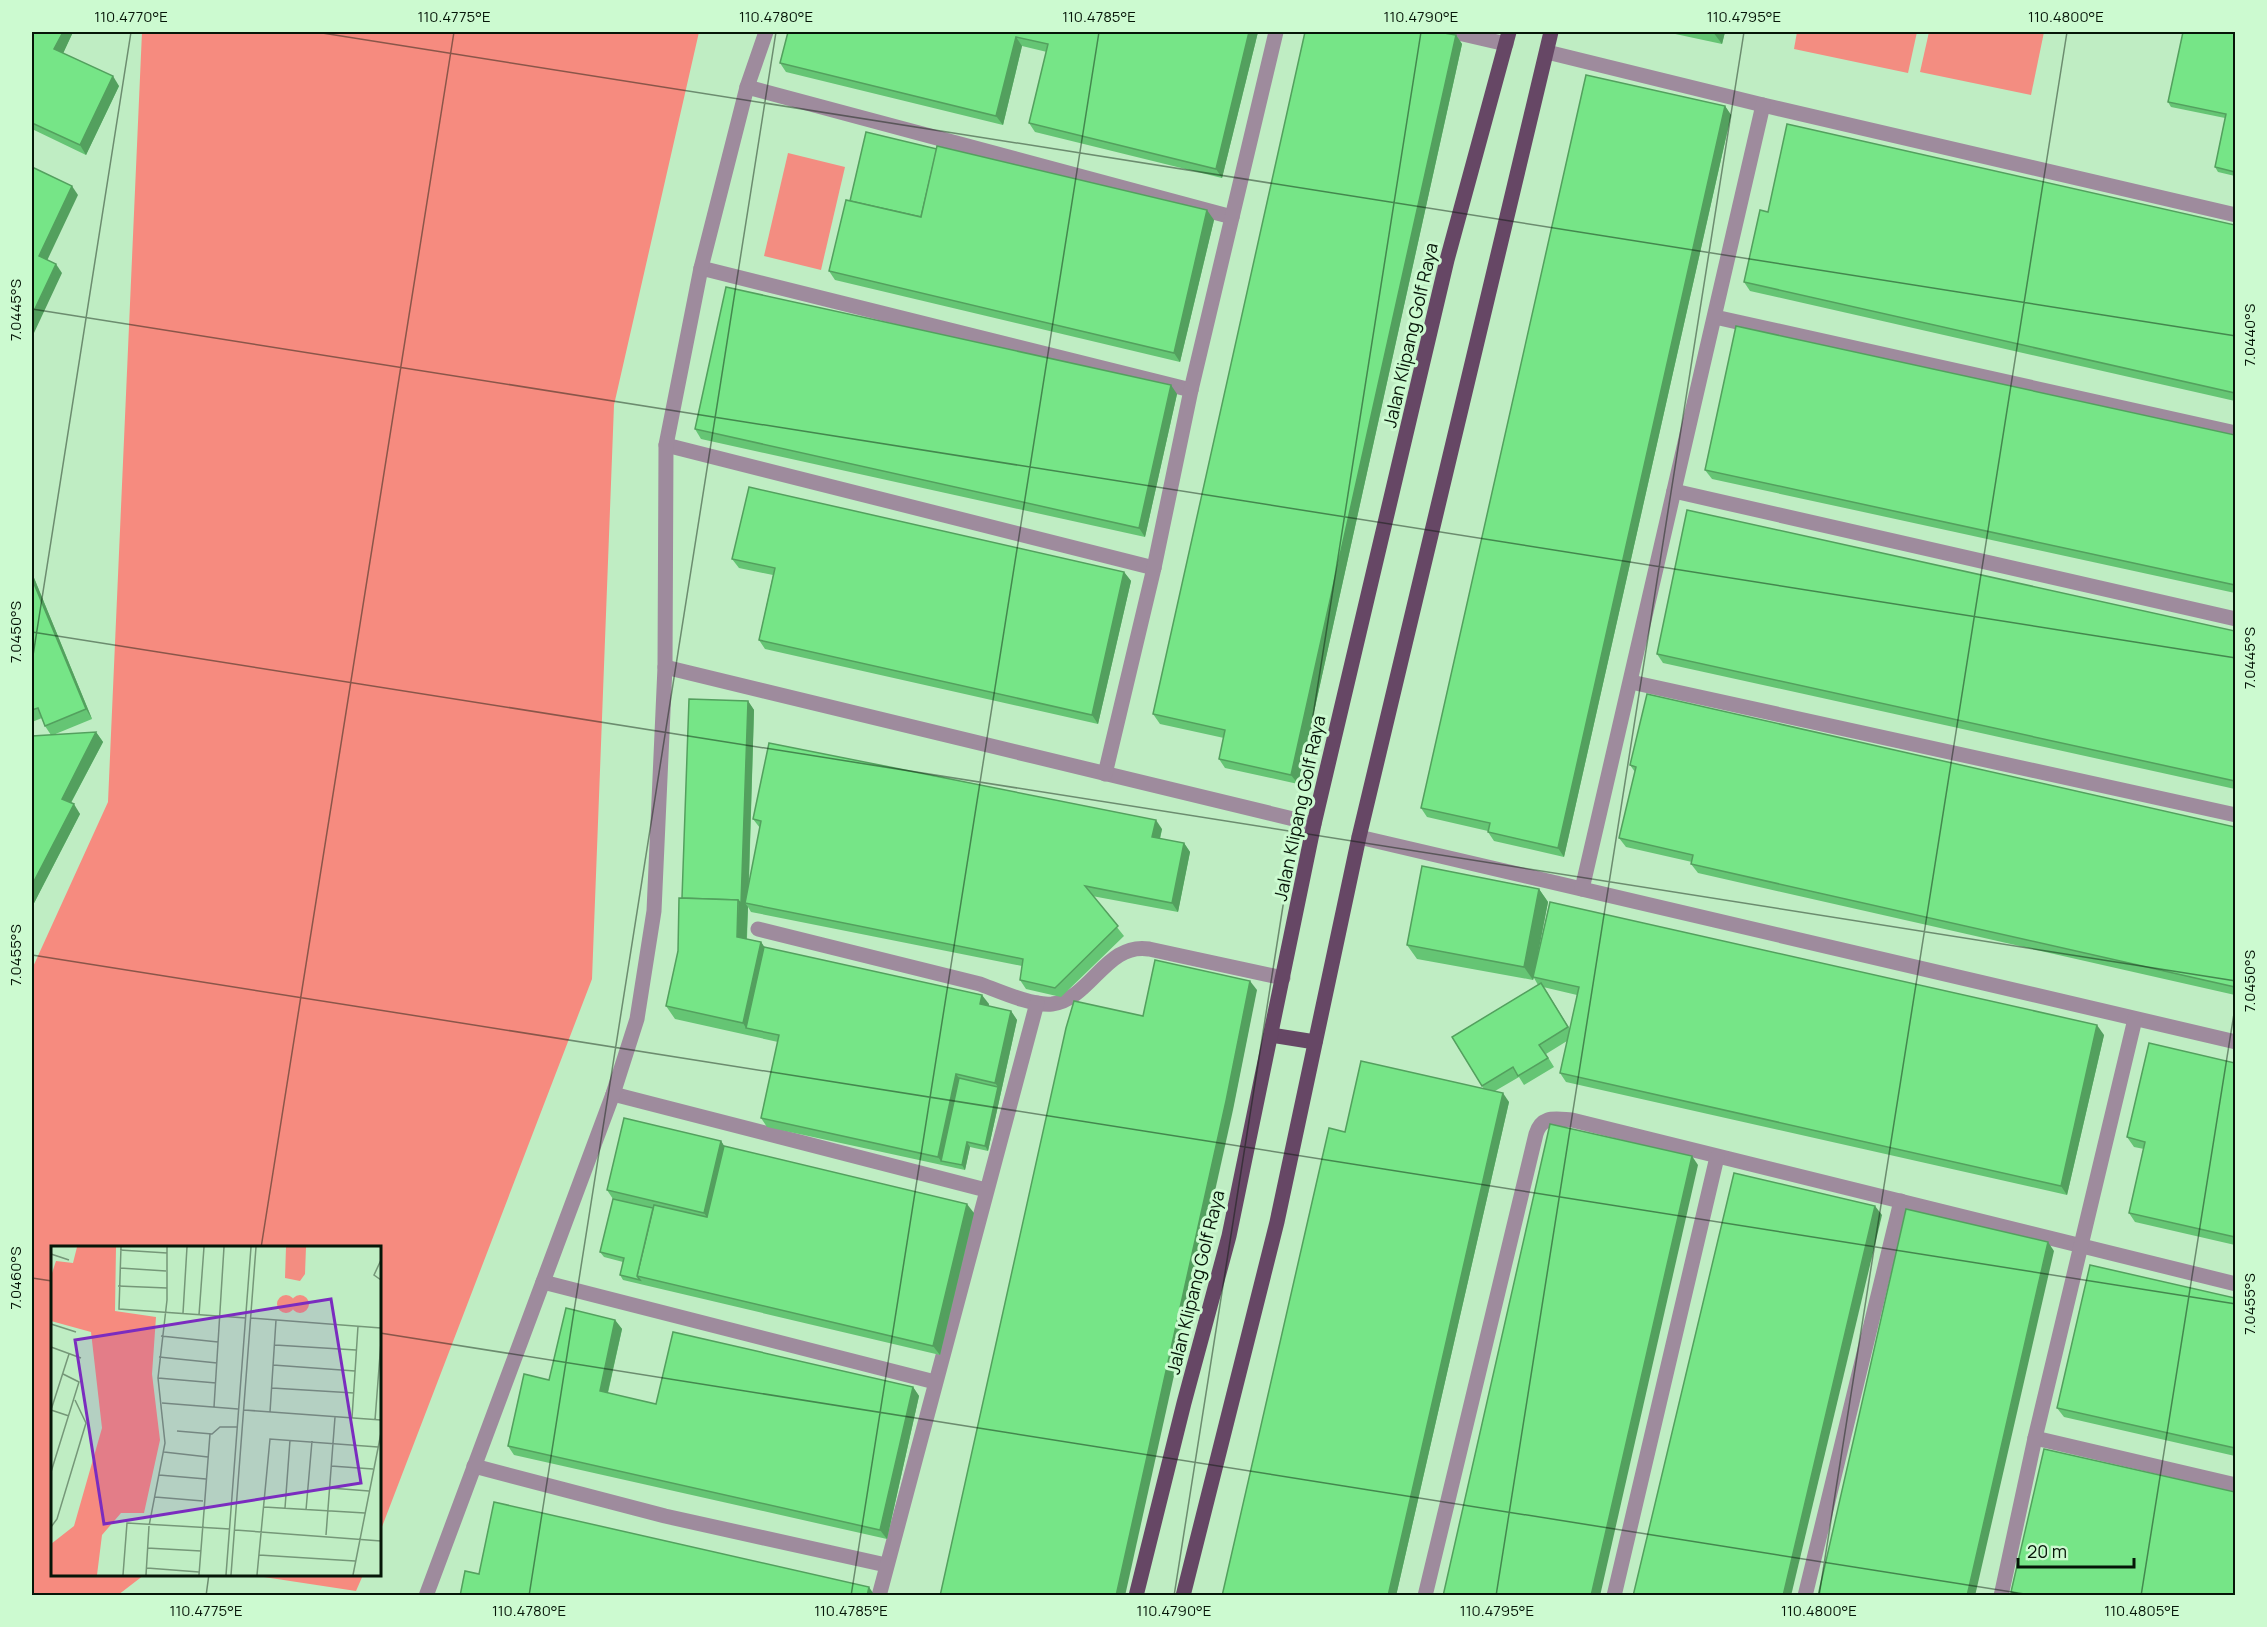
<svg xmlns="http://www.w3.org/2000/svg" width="2267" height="1627" font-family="Manrope,sans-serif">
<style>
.green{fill:#f38d81}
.forest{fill:#f68b7f}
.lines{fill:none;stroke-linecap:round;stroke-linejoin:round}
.minor{stroke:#9e8b9d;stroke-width:15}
.major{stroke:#664765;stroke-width:15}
.wall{fill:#65c574;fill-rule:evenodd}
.shaded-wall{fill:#53a05e}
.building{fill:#76e587;stroke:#53a05e;stroke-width:1.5}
.ticks{fill:none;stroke:#061608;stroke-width:1.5;stroke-opacity:0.45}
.labels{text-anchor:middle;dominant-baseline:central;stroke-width:6;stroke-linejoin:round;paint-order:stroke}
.street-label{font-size:18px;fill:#061608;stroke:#ccfad0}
.inset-road{fill:none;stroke:#759778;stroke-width:1.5}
.view{fill:#7b2cbf;fill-opacity:0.15;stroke:#7b2cbf;stroke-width:3}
.inset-edge{fill:none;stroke:#061608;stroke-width:3}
.neatline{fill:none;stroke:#061608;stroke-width:2}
.ticks-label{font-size:15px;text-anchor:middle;fill:#061608}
</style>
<rect width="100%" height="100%" fill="#bfedc3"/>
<!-- green -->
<g class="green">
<polygon points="1797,32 1917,32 1908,73 1794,49"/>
<polygon points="1929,32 2044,32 2031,95 1920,72"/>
<polygon points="788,153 845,167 821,270 764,256"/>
</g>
<!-- forest -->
<g class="forest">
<polygon points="142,32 699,32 614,405 592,979 380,1532 380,1248 52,1248 52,1574 144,1575 118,1595 32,1595 32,969 108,802"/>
<polygon points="250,1575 363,1575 356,1591"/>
</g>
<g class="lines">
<!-- minor -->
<g class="minor">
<polyline points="1454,32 1506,44"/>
<polyline points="1547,52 1763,105 2236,215"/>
<polyline points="747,87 1232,217"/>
<polyline points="701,268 1191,390"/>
<polyline points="1715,317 2236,433"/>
<polyline points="666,445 1154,568"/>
<polyline points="1674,491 2236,619"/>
<polyline points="665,667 1314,824"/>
<polyline points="1631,682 2236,815"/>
<polyline points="1105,774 1154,568 1191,390 1276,32"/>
<polyline points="1359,837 2236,1042"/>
<polyline points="1582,889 1763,105"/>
<path d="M758,929L980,984C999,991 1032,1006 1052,1004C1091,999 1106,942 1149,949L1283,978"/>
<polyline points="613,1094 986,1190"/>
<polyline points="543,1282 935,1382"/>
<polyline points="2035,1438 2236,1485"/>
<polyline points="474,1466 665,1516 886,1565"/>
<polyline points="426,1596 613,1094 637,1019 654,911 665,667 666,445 701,268 747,87 766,32"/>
<polyline points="879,1596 1037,1003"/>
<path d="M1425,1596L1536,1134C1542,1115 1555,1119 1572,1120L2236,1284"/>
<polyline points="1614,1596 1717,1157"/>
<polyline points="1805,1596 1901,1201"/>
<polyline points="2001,1596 2035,1438 2135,1019"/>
</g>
<!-- major -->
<g class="major">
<polyline points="1271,1035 1315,1042"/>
<polyline points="1136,1596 1184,1403 1229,1236 1314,824 1447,260 1509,32"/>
<polyline points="1183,1596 1277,1222 1359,837 1551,32"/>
</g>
</g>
<!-- wall -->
<g class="wall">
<polygon points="32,32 73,32 63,53 119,86 86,155 32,129"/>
<polygon points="788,32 1258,32 1222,178 1035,132 1029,123 1047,52 1022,46 1003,125 786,72 780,63"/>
<polygon points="1666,32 1725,32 1722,44"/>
<polygon points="2235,32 2235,176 2218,172 2215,167 2225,118 2171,107 2168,102"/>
<polygon points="1456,35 1462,44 1298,784 1225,768 1219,759 1224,738 1160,724 1153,714"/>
<polygon points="1725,106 1731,115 1564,857 1494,841 1488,832 1488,831 1427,817 1421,808"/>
<polygon points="850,201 1214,220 1180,362 835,280 829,271"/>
<polygon points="1768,212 2235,225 2235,401 1750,291 1744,282"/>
<polygon points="1177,394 1145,537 701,439 695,429"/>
<polygon points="2235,435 2235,593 1712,479 1705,470"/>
<polygon points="732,559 1124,572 1131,581 1098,724 765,649 759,640 773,575 739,568"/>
<polygon points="32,573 92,719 53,735 96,732 103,742 71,803 80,814 32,907 32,736 51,735 45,726 42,718 32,722"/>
<polygon points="2235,631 2235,789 1663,663 1657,654"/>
<polygon points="748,701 754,710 749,883 760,828 753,819 1162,829 1160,839 1184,843 1190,852 1178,912 1092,896 1124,936 1061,997 1026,989 1020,980 1022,966 751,912 748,907 747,939 761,942 764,947 989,1004 988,1006 1011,1011 1017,1020 988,1151 970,1147 965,1170 767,1127 761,1118 778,1042 675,1019 666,1006 678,951 682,898"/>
<polygon points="1630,765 2235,827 2235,995 1698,873 1691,864 1692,862 1626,847 1619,838 1635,772"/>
<path d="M1539,889L1548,902L1538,952L2104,1035L2067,1195L1566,1082L1560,1073L1567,1041L1546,1054L1554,1067L1524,1085L1519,1077L1495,1091L1509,1102L1396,1596H1222L1345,1132L1484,1089L1452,1037L1538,985L1534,978L1533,980L1417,959L1407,945ZM1543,987L1577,995L1570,1029L1547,992Z"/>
<polygon points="2235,1063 2235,1245 2135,1222 2129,1213 2144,1149 2134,1147 2127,1137"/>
<polygon points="721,1141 724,1146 974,1213 940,1355 623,1280 620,1275 623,1262 604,1257 600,1252 613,1199 607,1190"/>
<polygon points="2235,1298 2235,1456 2064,1417 2057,1408"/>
<polygon points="615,1320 622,1329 608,1393 656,1404 913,1387 919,1396 887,1539 514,1455 508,1446 549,1380"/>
<polygon points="2011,1592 2235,1596 2014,1596"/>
</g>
<!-- shaded-wall -->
<g class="shaded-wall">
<polygon points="63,32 73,32 61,58 54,49"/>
<polygon points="1249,32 1258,32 1222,178 1216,169"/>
<polygon points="1713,32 1725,32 1722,44"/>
<polygon points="1456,35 1462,44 1298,784 1291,775"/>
<polygon points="1016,37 1022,46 1003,125 996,116"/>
<polygon points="113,76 119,86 86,155 80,145"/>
<polygon points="1725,106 1731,115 1564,857 1558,848"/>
<polygon points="72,186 78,195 45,265 39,256"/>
<polygon points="1207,210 1214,220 1180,362 1174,353"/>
<polygon points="56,264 62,273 34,333 32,329 32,315"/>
<polygon points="1171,385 1177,394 1145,537 1139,528"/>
<polygon points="1124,572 1131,581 1098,724 1092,715"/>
<polygon points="32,573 92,719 86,709 32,579"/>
<polygon points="748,701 754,710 748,904 745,903 748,907 746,950 737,937"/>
<polygon points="96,732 103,742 68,808 62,799"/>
<polygon points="74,804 80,814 32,907 32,885"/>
<polygon points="1156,820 1162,829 1158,846 1152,837"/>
<polygon points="1184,843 1190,852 1178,912 1172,903"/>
<polygon points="1539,889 1548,902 1533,980 1524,967"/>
<polygon points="761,942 771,956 746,1028 743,1023"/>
<polygon points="1250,981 1257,990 1233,1110 1125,1596 1116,1596"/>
<polygon points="982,995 989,1004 987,1013 980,1004"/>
<polygon points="1011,1011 1017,1020 988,1151 985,1146 998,1087 995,1083"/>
<polygon points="2097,1025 2104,1035 2067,1195 2061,1186"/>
<polygon points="956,1074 963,1083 941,1161 938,1157"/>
<polygon points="1503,1093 1509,1102 1396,1596 1388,1596"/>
<polygon points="721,1141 730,1155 713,1226 704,1213"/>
<polygon points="967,1142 970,1147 965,1170 962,1165"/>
<polygon points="1692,1156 1698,1165 1600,1596 1591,1596"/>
<polygon points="967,1204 974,1213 940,1355 933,1346"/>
<polygon points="1875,1206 1882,1215 1791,1596 1783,1596"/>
<polygon points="2048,1242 2054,1251 1975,1596 1967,1596"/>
<polygon points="615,1320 622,1329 606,1400 600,1391"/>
<polygon points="913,1387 919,1396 887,1539 880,1530"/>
<polygon points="869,1587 875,1596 867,1596"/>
</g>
<!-- building -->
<g class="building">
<polygon points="32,32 63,32 54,49 113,76 80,145 32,123"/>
<polygon points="788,32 1249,32 1216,169 1029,123 1048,44 1016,37 996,116 780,63"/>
<polygon points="1305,32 1438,32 1456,35 1291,775 1219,759 1225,730 1153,714"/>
<polygon points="2183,32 2235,32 2235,172 2215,167 2226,114 2168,102"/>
<polygon points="1586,75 1725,106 1558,848 1488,832 1490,823 1421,808"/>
<polygon points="1787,124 2235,225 2235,393 1744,282 1760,210 1768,212"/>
<polygon points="866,132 937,149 921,217 850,201"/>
<polygon points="937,146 1207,210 1174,353 829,271 846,200 921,217"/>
<polygon points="32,167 72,186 39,256 56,264 32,315"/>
<polygon points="726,287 1171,385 1139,528 695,429"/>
<polygon points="1736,326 2235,435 2235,585 1705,470"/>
<polygon points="749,487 1124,572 1092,715 759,640 775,568 732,559"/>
<polygon points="1687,510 2235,631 2235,781 1657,654"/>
<polygon points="32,579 86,709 45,726 38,708 32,710"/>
<polygon points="1647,694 2235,827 2235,987 1691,864 1693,855 1619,838 1636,767 1630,765"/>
<polygon points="689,699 748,701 741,904 738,900 682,898"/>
<polygon points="96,732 62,799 74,804 32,885 32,736"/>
<polygon points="769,743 1156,820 1152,837 1184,843 1172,903 1085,886 1118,926 1055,988 1020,980 1023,959 745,903 761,821 753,819"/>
<polygon points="1422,866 1539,889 1524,967 1407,945"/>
<polygon points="679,898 738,900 737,937 761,942 743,1023 666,1006 678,951"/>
<polygon points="1550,902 2097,1025 2061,1186 1560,1073 1579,987 1533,977"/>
<polygon points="764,947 982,995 980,1004 1011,1011 995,1083 956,1074 938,1157 761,1118 779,1035 746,1028"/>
<polygon points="1155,960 1250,981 1226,1101 1116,1596 940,1596 1066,1028 1074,1001 1143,1016"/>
<polygon points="1541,983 1568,1027 1539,1045 1548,1058 1518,1076 1513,1067 1482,1086 1452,1037"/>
<polygon points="2149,1043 2235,1063 2235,1237 2129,1213 2145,1142 2127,1137"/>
<polygon points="1361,1061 1503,1093 1388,1596 1222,1596 1329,1128 1345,1132"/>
<polygon points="959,1078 998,1087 985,1146 967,1142 962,1165 941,1161"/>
<polygon points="624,1118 721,1141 704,1213 607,1190"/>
<polygon points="1550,1124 1692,1156 1591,1596 1443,1596"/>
<polygon points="724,1146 967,1204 933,1346 637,1276 654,1205 707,1217"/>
<polygon points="1734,1173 1875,1206 1783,1596 1633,1596"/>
<polygon points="613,1199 653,1208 637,1276 640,1280 620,1275 624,1258 600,1252"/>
<polygon points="1906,1209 2048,1242 1967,1596 1818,1596"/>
<polygon points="2090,1265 2235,1298 2235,1448 2057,1408"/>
<polygon points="566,1308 615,1320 600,1391 656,1404 673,1332 913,1387 880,1530 508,1446 524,1374 549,1380"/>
<polygon points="2044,1449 2235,1492 2235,1596 2028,1596 2011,1592"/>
<polygon points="494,1502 869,1587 867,1596 460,1596 465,1571 479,1574"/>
</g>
<!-- ticks -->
<path class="ticks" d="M316,32L2236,336M32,309L2236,658M32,632L2236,981M32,662L131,32M32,955L2236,1304M261,1248L454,32M32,1278L52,1281M380,1333L2037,1596M206,1596L209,1574M529,1596L776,32M851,1596L1099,32M1174,1596L1421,32M1496,1596L1744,32M1819,1596L2067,32M2141,1596L2236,1001"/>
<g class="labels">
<!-- street labels -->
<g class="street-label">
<text transform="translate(1410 335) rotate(-77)">Jalan Klipang Golf Raya</text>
<text transform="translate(1299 808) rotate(-78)">Jalan Klipang Golf Raya</text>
<text transform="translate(1195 1282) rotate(-76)">Jalan Klipang Golf Raya</text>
</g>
</g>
<!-- overview -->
<g transform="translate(51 1246)">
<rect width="330" height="330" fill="#bfedc3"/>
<path d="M235,1H255L254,28L249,35L234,32ZM226 58a9 9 0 1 1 18 0a9 9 0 1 1-18 0ZM240 58a9 9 0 1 1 18 0a9 9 0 1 1-18 0Z" fill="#f38d81"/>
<path d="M26,1H65L64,65L105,71L101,128L109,194L93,267H70L51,289L46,329H0V298L23,280L51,182L40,86L0,75V30L5,15L22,17Z" fill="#f68b7f"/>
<path class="inset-road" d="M70,1L68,63L195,72M69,4L116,7M0,8L18,14M330,14L323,29L330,34M69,22L115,25M67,40L116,42M132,67L136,1M148,69L153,1M200,72L330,82M0,78L25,86M110,90L167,96M224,99L305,104M0,101L30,112M108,111L166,117M222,119L304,125M107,132L165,137M221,142L303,147M111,157L187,163M163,161L173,1M0,164L18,108M0,164L18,170M193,164L330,174M219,166L225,74M301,172L307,80M324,174L330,96M126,185L161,188L169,181H187M113,206L157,211M280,220L322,223M0,226L28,136L12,128M108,229L155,233M279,242L318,245M104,251L152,255M213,261L314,267M234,262L239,194M255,264L261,195M0,281L6,273L35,177L24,154M184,284L330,295M275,289L284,171M96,302L150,305M208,309L304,315M96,322L148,326M72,329L76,277L179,283M95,329L98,280L114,197L107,132L116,54V1M148,329L159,188M175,329L200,1M180,329L205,1M206,329L219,193L327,201M302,329L330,187"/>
<path class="view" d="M280,53L310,237L53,278L24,94Z"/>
<rect width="330" height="330" class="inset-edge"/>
</g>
<!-- border -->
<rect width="2267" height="1627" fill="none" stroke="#ccfad0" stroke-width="66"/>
<!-- scale -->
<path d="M2018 1558v9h116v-9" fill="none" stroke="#061608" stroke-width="3"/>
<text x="2027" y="1558" font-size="18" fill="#061608" stroke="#ccfad0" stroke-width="4.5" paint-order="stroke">20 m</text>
<rect x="33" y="33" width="2201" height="1561" class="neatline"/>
<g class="ticks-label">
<text x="131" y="22">110.4770°E</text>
<text x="454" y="22">110.4775°E</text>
<text x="776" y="22">110.4780°E</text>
<text x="1099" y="22">110.4785°E</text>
<text x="1421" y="22">110.4790°E</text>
<text x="1744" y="22">110.4795°E</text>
<text x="2066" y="22">110.4800°E</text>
<text transform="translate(16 310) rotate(-90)" y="5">7.0445°S</text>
<text transform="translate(2250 335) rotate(-90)" y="5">7.0440°S</text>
<text transform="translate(16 632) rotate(-90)" y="5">7.0450°S</text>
<text transform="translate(2250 658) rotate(-90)" y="5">7.0445°S</text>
<text transform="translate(16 955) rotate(-90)" y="5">7.0455°S</text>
<text transform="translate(2250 981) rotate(-90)" y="5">7.0450°S</text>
<text transform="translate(16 1278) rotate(-90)" y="5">7.0460°S</text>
<text transform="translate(2250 1304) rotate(-90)" y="5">7.0455°S</text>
<text x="206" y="1616">110.4775°E</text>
<text x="529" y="1616">110.4780°E</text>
<text x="851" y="1616">110.4785°E</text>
<text x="1174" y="1616">110.4790°E</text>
<text x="1497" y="1616">110.4795°E</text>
<text x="1819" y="1616">110.4800°E</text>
<text x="2142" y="1616">110.4805°E</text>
</g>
</svg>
